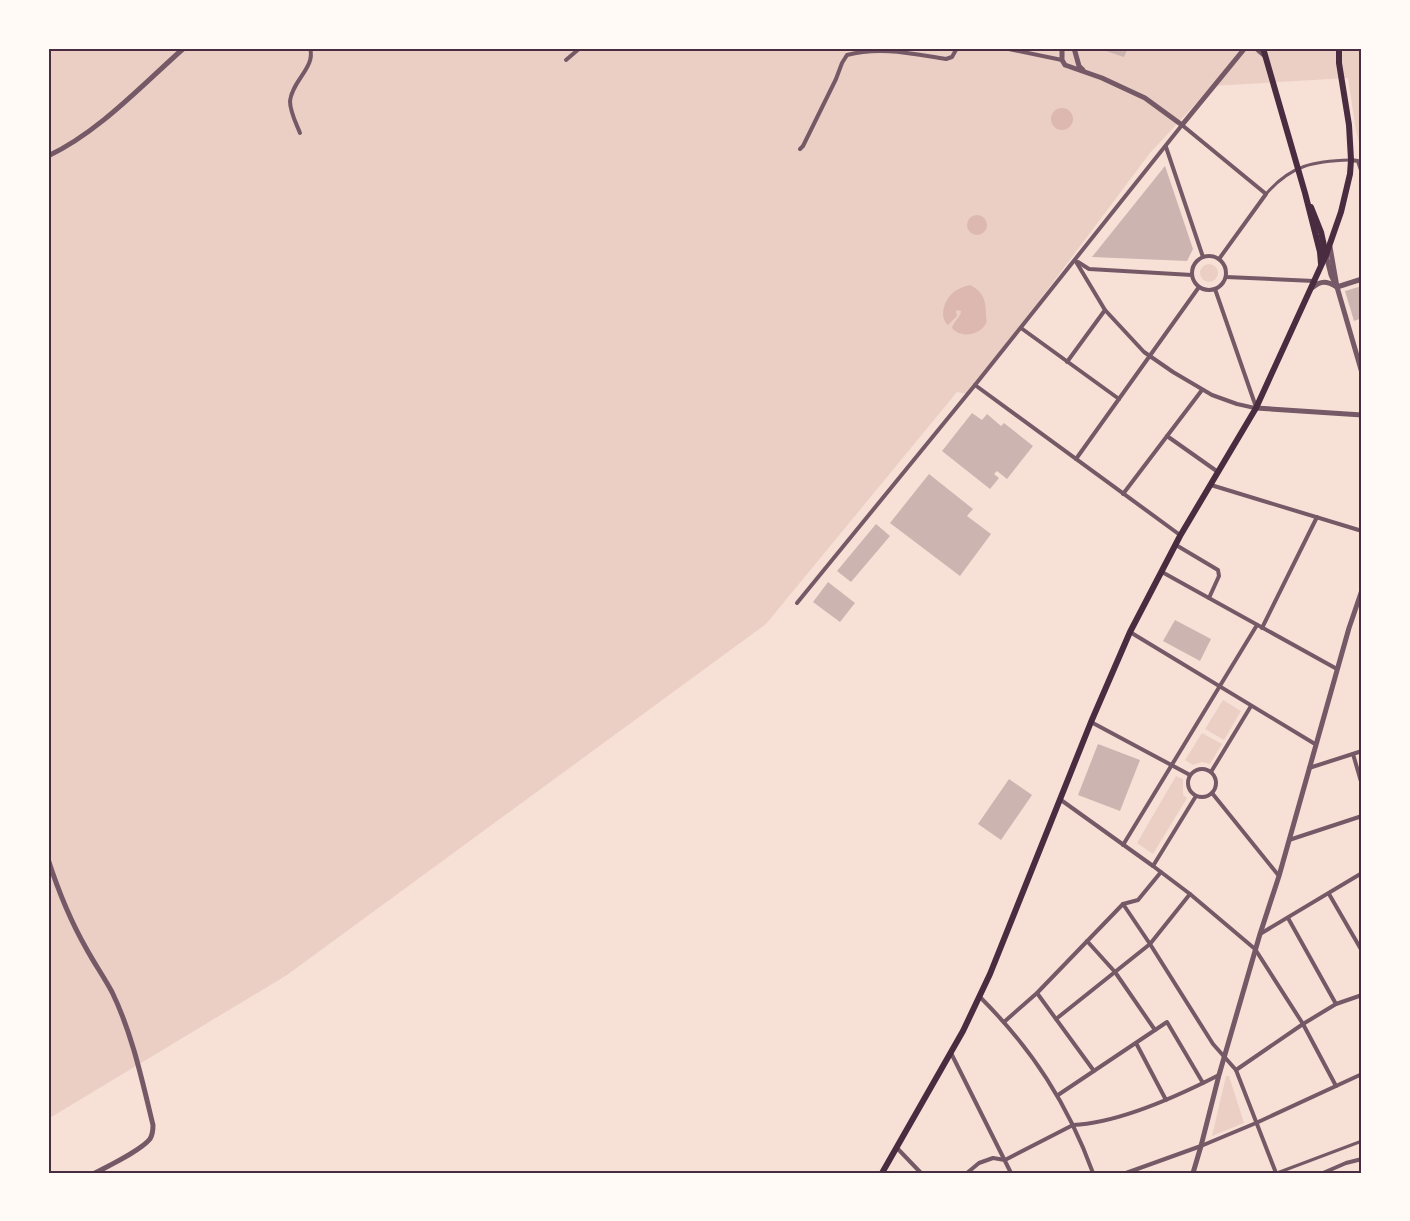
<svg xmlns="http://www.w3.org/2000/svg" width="1410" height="1221" font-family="'IBM Plex Sans',sans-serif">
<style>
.green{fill:#ebcfc5}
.water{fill:#dcb8b0}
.building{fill:#ccb4b1}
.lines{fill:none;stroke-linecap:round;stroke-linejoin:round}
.pedestrian{stroke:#755966;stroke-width:3}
.minor{stroke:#755966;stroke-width:4}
.tertiary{stroke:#755966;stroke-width:5}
.primary{stroke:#4a2c40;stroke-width:6}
.neatline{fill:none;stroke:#4a2c40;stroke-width:2}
</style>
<rect width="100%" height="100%" fill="#f7e1d7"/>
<!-- green -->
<g class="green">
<polygon points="48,48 1362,48 1362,152 1356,131 1348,78 1212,86 1150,153 1051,285 967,394 957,392 766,624 287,975 48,1119"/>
<circle cx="1209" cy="273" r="9"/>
<polygon points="1223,700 1241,711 1224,740 1205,729"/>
<polygon points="1202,733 1222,744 1210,764 1202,762 1193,765 1185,760"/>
<polygon points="1176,776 1183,779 1183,795 1187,798 1153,854 1137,843"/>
<polygon points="1226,1076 1229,1076 1244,1123 1212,1136"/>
</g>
<!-- water -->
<g class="water">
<circle cx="1062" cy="119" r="11"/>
<circle cx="977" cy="225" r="10"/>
<path d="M970,285C984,292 986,301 986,316C986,320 988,321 985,325C978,336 960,338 952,328C953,322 961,317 961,311L957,310L956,312L957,316L948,325C938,316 945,298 955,291C960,288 965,286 970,285Z"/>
</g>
<!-- building -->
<g class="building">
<polygon points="1107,48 1128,48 1124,57 1106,51"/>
<polygon points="1165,166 1193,249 1187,261 1092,257"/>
<polygon points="1362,286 1362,318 1354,321 1345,291"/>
<polygon points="972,413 982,420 987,414 1001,426 1004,423 1033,446 1007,479 997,471 994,474 999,478 990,489 942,451"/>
<polygon points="929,474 973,509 967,516 991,534 960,576 890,523"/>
<polygon points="876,524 890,536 851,582 837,571"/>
<polygon points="828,582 855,603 840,622 813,602"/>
<polygon points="1175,620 1211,639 1200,661 1163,641"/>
<polygon points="1098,744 1140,760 1120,811 1078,795"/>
<polygon points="1009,779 1032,795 1001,840 978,824"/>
</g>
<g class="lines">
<!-- pedestrian -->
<g class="pedestrian">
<path d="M1266,194C1291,165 1314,161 1350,160"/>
<polyline points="1277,1173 1362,1141"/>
</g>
<!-- minor -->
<g class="minor">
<polyline points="1004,48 1062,60"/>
<polyline points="566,60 580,48"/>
<path d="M300,133C296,123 290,112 290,101C292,81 316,67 310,48"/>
<polyline points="1166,147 1203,257"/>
<path d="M800,149L803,146L836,79L842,63L847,55C881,46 913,54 946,59L952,57L957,48"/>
<polyline points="1351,160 1358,161 1362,173"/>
<circle cx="1209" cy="273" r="17"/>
<polyline points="1075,260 1105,310 1144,352 1173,372 1212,395 1237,404 1255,408"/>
<polyline points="1078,262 1089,269 1192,275"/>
<polyline points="1226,277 1314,281"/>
<polyline points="1215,289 1256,407"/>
<polyline points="1021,328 1119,399"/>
<polyline points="1067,362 1105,310"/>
<polyline points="975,385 1180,535"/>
<polyline points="1167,436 1218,472"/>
<polyline points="1076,459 1199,287"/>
<polyline points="1211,485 1362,531"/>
<polyline points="1123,494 1202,390"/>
<polyline points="1176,545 1218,570 1219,576 1209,598"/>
<polyline points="1162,572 1337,669"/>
<polyline points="797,603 975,385 1182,125 1266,194 1219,259"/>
<polyline points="1262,628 1317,517"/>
<polyline points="1130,632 1315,744"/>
<polyline points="1091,722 1190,775"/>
<polyline points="1353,754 1362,785"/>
<polyline points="1309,768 1362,751"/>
<circle cx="1202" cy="783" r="14"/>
<polyline points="1211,772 1251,706"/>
<polyline points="1212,793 1279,876"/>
<polyline points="1061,800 1153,866 1190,894 1255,949 1303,1024 1336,1086"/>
<polyline points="1289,840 1362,816"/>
<polyline points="1123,845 1257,625"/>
<polyline points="1153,866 1196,796"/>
<polyline points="1329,894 1362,951"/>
<polyline points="1123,904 1150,944 1213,1044 1236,1070 1276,1173"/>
<polyline points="1288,918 1336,1004"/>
<polyline points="1260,934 1362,873"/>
<polyline points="1087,941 1115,972 1155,1030"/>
<polyline points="1037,993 1094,1071"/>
<path d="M980,997C1032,1049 1068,1104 1093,1173"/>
<polyline points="1056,1019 1150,944 1190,894"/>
<polyline points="1004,1022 1037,993 1123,904 1138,900 1161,872"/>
<polyline points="1136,1043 1166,1100"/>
<polyline points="951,1053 1011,1173"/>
<polyline points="1236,1070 1303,1024 1336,1004 1362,995"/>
<polyline points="1058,1095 1167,1022 1203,1083"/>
<polyline points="897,1148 921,1173"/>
<path d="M967,1173L979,1163L993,1158L1005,1160L1073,1125C1120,1123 1178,1096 1219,1075"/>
<polyline points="1126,1173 1201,1146 1256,1123 1362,1074"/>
<polyline points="1323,1173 1346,1163 1362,1159"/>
</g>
<!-- tertiary -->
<g class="tertiary">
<polyline points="1062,48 1062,60 1065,65 1102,78 1145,98 1182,125 1245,48"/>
<polyline points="1074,48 1079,66 1083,70"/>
<polyline points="1256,48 1264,55"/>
<path d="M48,156C99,132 142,85 184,48"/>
<polyline points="1330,247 1337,287 1362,373"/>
<polyline points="1326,255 1331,275 1336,286"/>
<path d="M1312,288C1321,280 1327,281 1337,287L1362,279"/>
<polyline points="1256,408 1362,415"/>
<path d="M48,859C58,890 70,920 86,948C94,963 104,977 112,992C132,1033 142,1080 153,1125C153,1130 153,1134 150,1139C140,1151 110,1165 95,1173"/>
<polyline points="1193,1173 1201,1146 1219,1075 1260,934 1279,876 1349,628 1362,590"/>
</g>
<!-- primary -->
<g class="primary">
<polyline points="1263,48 1305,193 1320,252 1321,264"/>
<polyline points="1311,207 1321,232 1326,255"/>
<polyline points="882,1173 963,1031 990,974 1091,722 1130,632 1180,536 1256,408 1326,255 1341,212 1350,174 1351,160 1349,125 1339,63 1339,48"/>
</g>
</g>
<!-- border -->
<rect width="1410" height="1221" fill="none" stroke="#fffaf5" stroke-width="99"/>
<rect x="50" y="50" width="1310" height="1122" class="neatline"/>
</svg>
